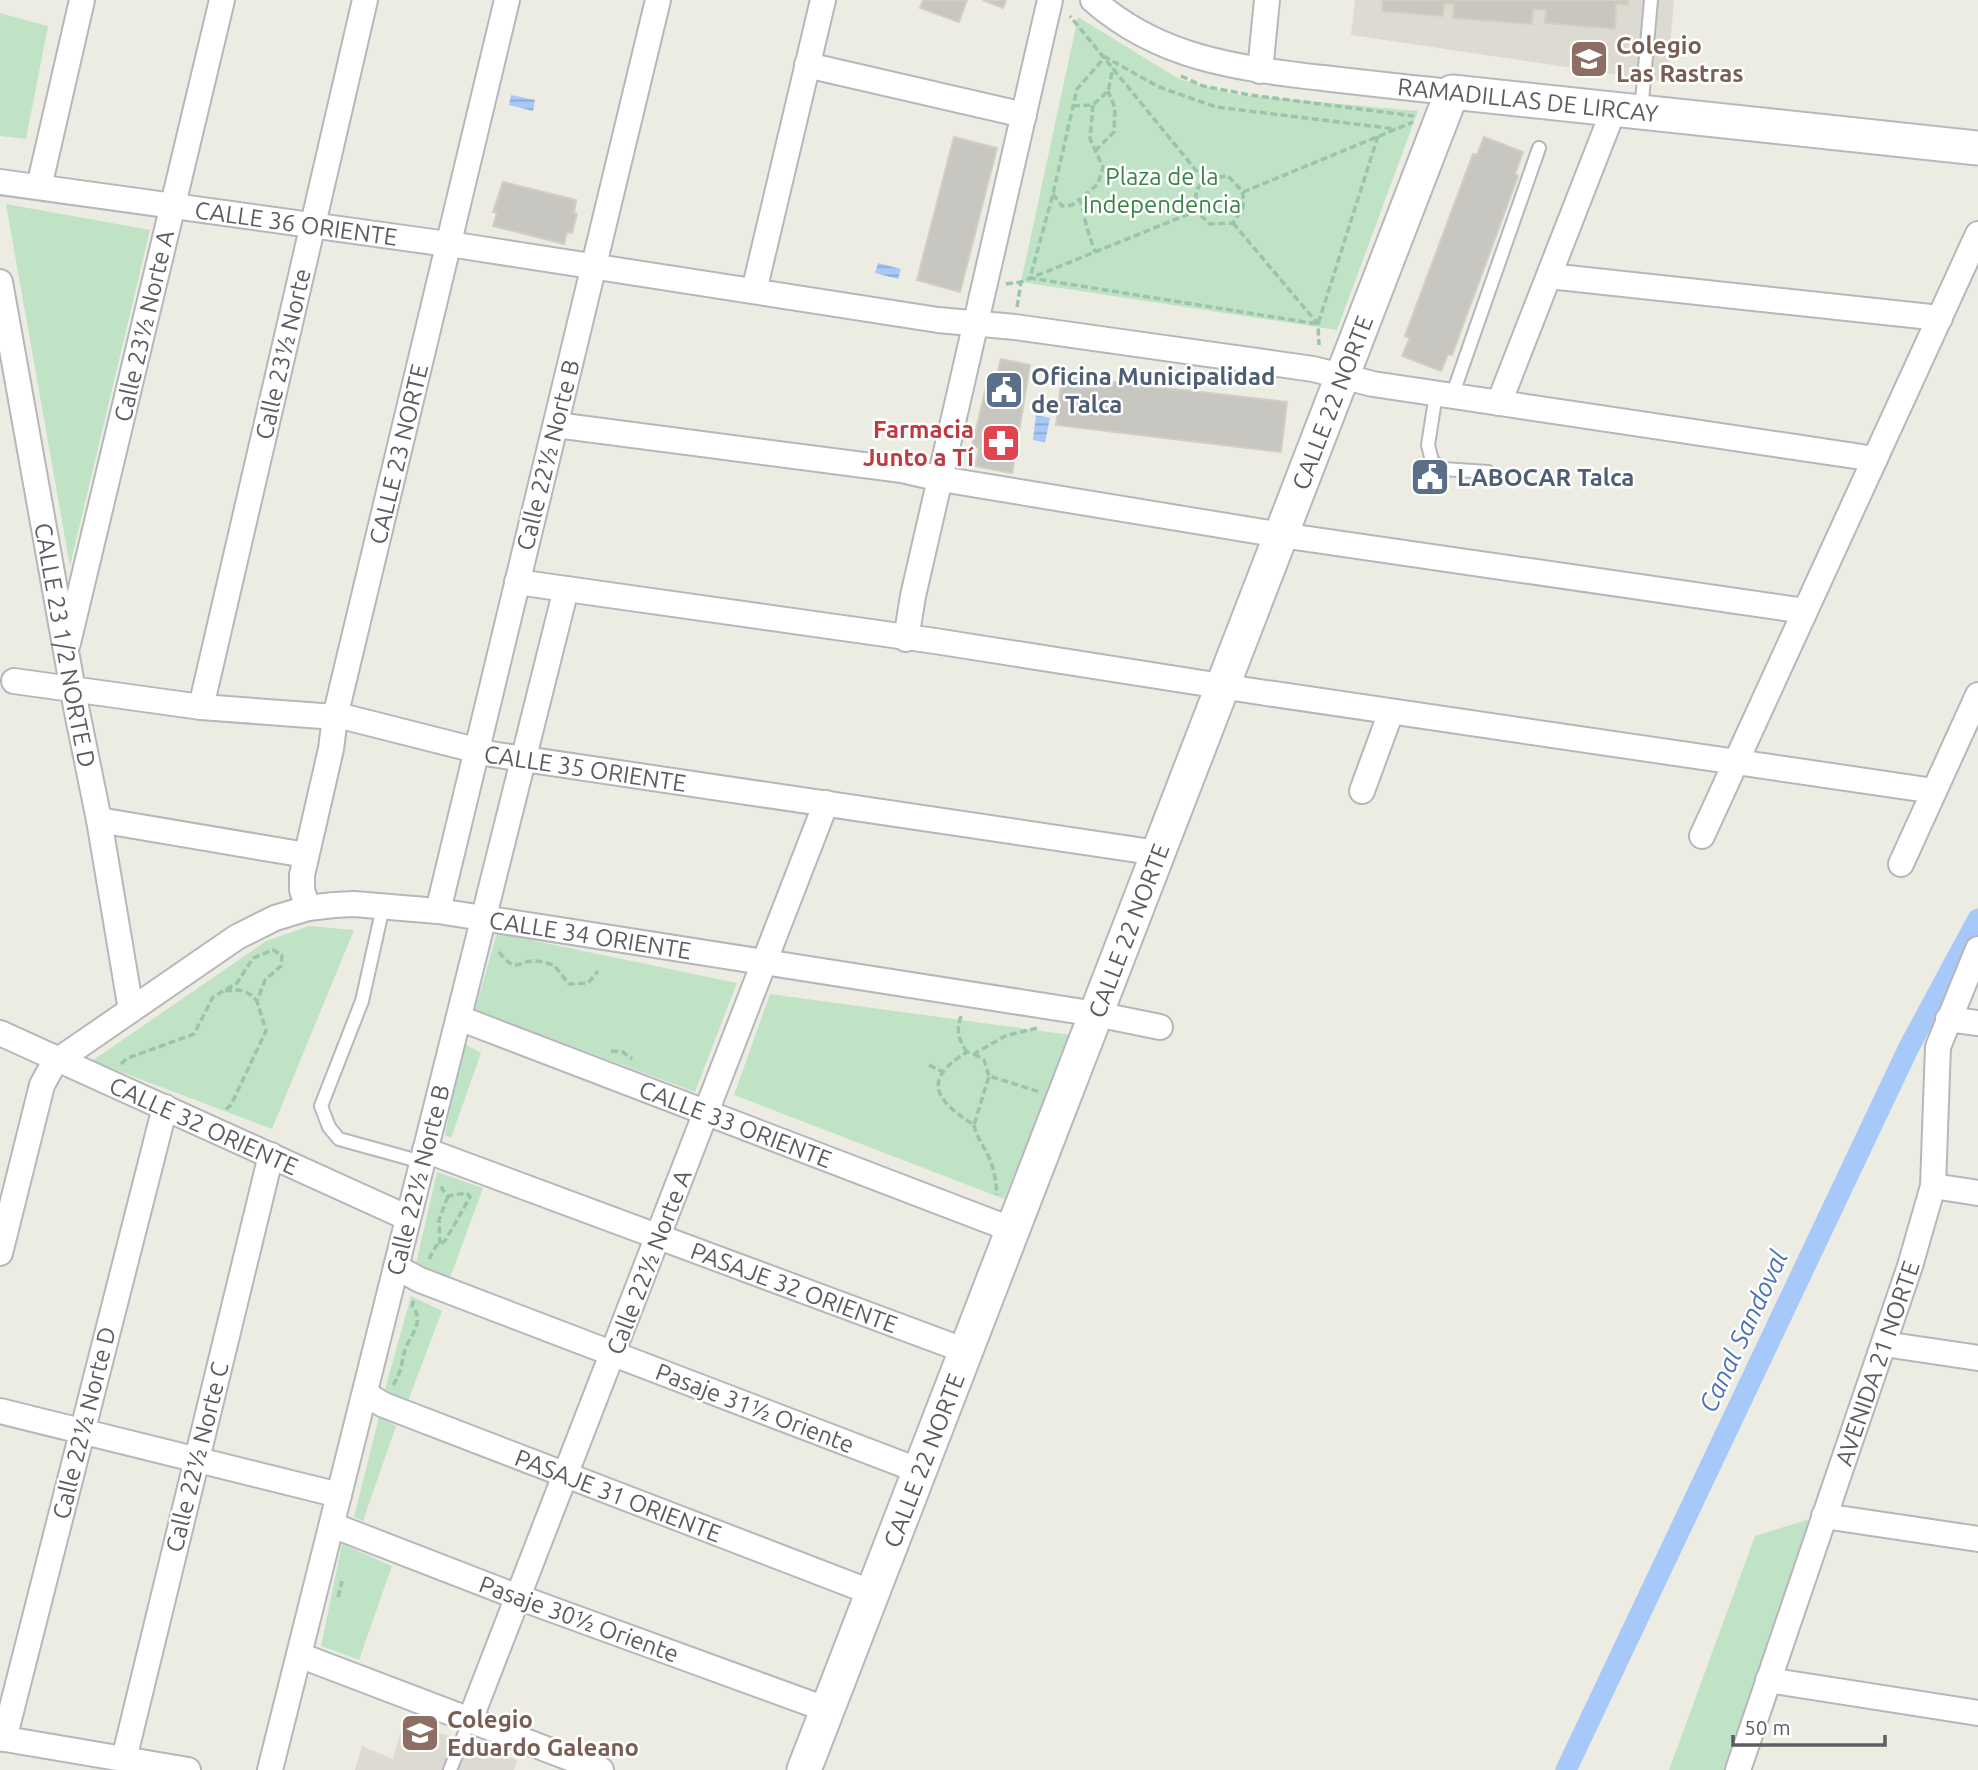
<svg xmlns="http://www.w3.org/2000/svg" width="1978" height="1770" font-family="Ubuntu,sans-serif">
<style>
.education{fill:#dddbd1}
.green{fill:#c0e3c5}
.water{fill:url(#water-rules)}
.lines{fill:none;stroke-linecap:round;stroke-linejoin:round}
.canal{stroke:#a6c9fa;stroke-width:21}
.building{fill:#c8c6c0;stroke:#d1cfc2;stroke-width:2}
.lane-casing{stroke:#b5b7bc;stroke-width:16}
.street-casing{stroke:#b5b7bc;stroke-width:28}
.secondary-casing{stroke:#b6b8be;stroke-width:37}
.path{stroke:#9ac4ac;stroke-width:3.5;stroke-dasharray:7 3.5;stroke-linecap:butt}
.lane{stroke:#fff;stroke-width:12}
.street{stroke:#fff;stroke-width:24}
.secondary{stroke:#fff;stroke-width:33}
.labels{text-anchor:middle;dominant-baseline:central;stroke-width:5;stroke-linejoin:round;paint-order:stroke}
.education-label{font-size:24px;font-weight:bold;fill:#785e54;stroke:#fff;text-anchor:start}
.street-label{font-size:24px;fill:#5b5d63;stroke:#fff}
.park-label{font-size:24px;fill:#3a8347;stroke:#fff}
.service-label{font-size:24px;font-weight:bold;fill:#4e5e75;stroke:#fff;text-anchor:start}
.health-label{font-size:24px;font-weight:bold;fill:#be3a42;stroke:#fff;text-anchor:end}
.water-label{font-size:26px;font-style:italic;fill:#4971bc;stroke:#fff}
</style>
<defs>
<pattern id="water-rules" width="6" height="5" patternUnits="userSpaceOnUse" patternTransform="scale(1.75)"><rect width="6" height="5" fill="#a6c9fa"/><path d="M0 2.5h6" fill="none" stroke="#8aa6ce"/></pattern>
</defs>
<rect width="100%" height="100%" fill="#edece3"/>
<!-- education -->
<g class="education">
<polygon points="1355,0 1674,0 1667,82 1351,35"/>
<polygon points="404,1720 517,1760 514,1770 355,1770 362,1746 393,1759"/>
</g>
<!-- green -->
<g class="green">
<polygon points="0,13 48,26 26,139 0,136"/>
<polygon points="1078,17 1179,79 1233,94 1418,111 1337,330 1021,282"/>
<polygon points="6,204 150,230 70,566"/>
<polygon points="309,926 354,930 272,1129 92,1061 266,941"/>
<polygon points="497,933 737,983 695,1092 475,1010"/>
<polygon points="770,994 1071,1035 1004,1199 734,1095"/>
<polygon points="463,1043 481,1053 451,1138 445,1135"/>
<polygon points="437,1172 483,1188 450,1278 415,1268"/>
<polygon points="411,1296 442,1311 408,1401 384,1393"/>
<polygon points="379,1417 396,1426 363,1521 354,1517"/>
<polygon points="1813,1518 1727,1770 1669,1770 1755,1536"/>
<polygon points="342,1544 392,1566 359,1660 321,1646"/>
</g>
<!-- water -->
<g class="water">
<polygon points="511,95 535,100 533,111 509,105"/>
<polygon points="878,263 901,269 898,279 875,273"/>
<polygon points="1036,415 1050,418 1045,442 1033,440"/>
</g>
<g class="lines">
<!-- canal -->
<polyline class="canal" points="1566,1770 1909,1047 1978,919"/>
</g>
<!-- building -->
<g class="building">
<polygon points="923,0 967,0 959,22 920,8"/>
<polygon points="983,0 1006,0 1003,8"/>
<polygon points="1383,0 1628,0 1628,5 1616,4 1615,29 1545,23 1546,10 1533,9 1532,24 1453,18 1454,4 1444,3 1443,16 1382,11"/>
<polygon points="954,137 997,148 960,292 917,280"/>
<polygon points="1484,137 1523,152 1515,174 1518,176 1452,355 1448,354 1441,371 1402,356 1410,338 1405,336 1473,154 1477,155"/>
<polygon points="503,182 576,200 574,213 577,214 572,233 567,232 564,244 493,226 497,213 493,212"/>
<polygon points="1001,359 1030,365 1012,473 975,466 979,448 972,447 989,374 997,375"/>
<polygon points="1062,376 1287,402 1281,452 1056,425"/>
</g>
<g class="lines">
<!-- lane casing -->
<g class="lane-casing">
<g id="lane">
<polyline points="1641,112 1651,0"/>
<polyline points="1436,394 1428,445 1432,461 1443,469 1488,472"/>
<polyline points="1452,396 1539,148"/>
<polyline points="383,907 362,1001 321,1106 329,1127 339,1139 422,1162"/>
<polyline points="450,1770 470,1720"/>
</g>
</g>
<!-- street casing -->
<g class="street-casing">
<g id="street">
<path d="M1093,0C1160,59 1238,68 1323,78C1366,83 1409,88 1452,92"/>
<polyline points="807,65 1024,115"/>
<polyline points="1260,71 1267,0"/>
<path id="s1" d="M0,182L462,246L938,320L1015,327L1313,369L1373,384L1875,459"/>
<polyline points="39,187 82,0"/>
<polyline points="1549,276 1940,318"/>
<path id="s2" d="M0,282L76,707L99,820L131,1010"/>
<polyline points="754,291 823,0"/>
<polyline points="1499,403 1614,109"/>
<polyline points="556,425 902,470 941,479 1281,535 1805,611"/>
<polyline points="517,582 935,641 1253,691 1934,791"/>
<polyline points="906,639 913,596 1050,0"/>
<polyline points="68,643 222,0"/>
<path id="s3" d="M14,681L201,707L349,718L491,754L1158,853"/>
<polyline points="201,707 365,0"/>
<polyline points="1362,791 1391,712"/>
<polyline points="99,820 306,855"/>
<polyline points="1702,836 1978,234"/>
<polyline points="1901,864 1978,695"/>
<path id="s4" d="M308,908L302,890V875L331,749L335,717L507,0"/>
<polyline points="438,911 658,0"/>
<path id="s5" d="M459,1018L1013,1230"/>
<polyline points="1948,1019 1978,1023"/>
<path id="s6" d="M0,1033L408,1218"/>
<path id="s7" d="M425,1150L966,1351"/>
<polyline points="1933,1186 1978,1193"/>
<path id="s8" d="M0,1253L42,1085L54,1063L237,937L275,918L308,908L334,905L354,904L438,911L1096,1014L1160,1027"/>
<polyline points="396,1267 420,1280 920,1471"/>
<polyline points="1884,1344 1978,1358"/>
<path id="s9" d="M365,1394L384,1405L873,1593"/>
<polyline points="0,1411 339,1495"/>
<polyline points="1824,1516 1978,1539"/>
<polyline points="332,1525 518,1597 828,1710"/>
<polyline points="299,1655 601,1770"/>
<polyline points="1768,1680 1978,1713"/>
<polyline points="470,1720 826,803"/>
<polyline points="0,1738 188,1770"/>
<polyline points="4,1739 165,1107"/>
<polyline points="124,1759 271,1155"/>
<polyline points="270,1770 566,589"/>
<path id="s10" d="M1738,1770L1910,1266L1933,1186L1938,1047L1978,949"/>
</g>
</g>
<!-- secondary casing -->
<g class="secondary-casing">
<g id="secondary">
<path id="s11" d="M804,1770L1452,92L1978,148"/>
</g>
</g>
<!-- path -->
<g class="path">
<polyline points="1181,76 1203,86 1250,95 1414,116"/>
<polyline points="1093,105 1090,139 1103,167 1098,184 1080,199 1087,228 1095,252"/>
<polyline points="1073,106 1093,105 1108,91 1113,68"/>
<polyline points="1378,136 1318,324 1030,278 1053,194 1077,89 1105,57 1159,87 1216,107 1396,129"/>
<polyline points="1095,151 1114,132 1115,108 1108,91"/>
<polyline points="1243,192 1413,122"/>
<polyline points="1053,194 1062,206 1072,205 1080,199"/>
<polyline points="1196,210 1196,192 1203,179"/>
<polyline points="1233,223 1318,324 1319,345"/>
<polyline points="1006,284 1021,282"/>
<polyline points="1017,307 1021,282 1196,211 1210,224 1233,223 1243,208 1243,192 1228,176 1203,179 1070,16"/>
<path d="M499,952C517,975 517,960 536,961C542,961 549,964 554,965L569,984L588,983L598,971"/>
<path d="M225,991C239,989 247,989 257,1001"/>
<path d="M961,1016C956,1031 958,1039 967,1052"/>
<path d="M1037,1028L1005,1036L974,1054L967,1052C921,1080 935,1100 974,1125L989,1076L1040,1092"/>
<polyline points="611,1051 623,1052 632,1059"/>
<polyline points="974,1054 984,1060 989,1076"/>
<polyline points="121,1064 128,1058 194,1034 213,997 237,983 253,958 273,950 282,955 281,966 265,980 257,1001 266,1031 231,1105 224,1111"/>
<polyline points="929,1065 943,1072"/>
<path d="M974,1125C977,1139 986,1149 991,1162C995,1173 996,1184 997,1195"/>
<polyline points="440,1244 439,1220 448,1196"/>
<polyline points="429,1259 436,1246 445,1241 470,1197 467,1193 448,1196 442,1189 442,1184"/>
<path d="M393,1385C402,1373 401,1361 406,1347C412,1333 425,1321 412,1306L414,1299"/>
<polyline points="338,1597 342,1581"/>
</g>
<!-- lane -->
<use href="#lane" class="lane"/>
<!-- street -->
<use href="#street" class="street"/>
<!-- secondary -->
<use href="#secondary" class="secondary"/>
</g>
<!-- icons -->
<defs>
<g id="school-square" transform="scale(2.0125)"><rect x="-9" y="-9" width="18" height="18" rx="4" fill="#8d6e63" stroke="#fff"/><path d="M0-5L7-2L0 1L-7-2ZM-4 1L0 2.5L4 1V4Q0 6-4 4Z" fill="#fff"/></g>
<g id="civic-square" transform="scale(2.0125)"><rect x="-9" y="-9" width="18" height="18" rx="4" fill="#5c6f8a" stroke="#fff"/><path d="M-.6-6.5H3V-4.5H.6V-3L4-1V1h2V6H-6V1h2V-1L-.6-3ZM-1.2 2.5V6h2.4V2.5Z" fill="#fff"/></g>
<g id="pharmacy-square" transform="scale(2.0125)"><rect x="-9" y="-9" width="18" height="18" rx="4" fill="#e0444e" stroke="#fff"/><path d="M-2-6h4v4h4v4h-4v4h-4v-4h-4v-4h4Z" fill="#fff"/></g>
</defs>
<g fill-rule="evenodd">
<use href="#school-square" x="1589" y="59"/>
<use href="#civic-square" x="1004" y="390"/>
<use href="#pharmacy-square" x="1001" y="443"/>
<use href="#civic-square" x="1430" y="477"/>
<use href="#school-square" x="420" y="1733"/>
</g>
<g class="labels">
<!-- education labels -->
<g class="education-label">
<text x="1616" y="45">Colegio<tspan x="1616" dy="28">Las Rastras</tspan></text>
<text x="447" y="1719">Colegio<tspan x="447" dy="28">Eduardo Galeano</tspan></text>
</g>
<!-- street labels -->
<g class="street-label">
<text transform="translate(1528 100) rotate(6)">RAMADILLAS DE LIRCAY</text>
<text stroke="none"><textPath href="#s1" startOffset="299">CALLE 36 ORIENTE</textPath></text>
<text transform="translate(144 326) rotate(-77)">Calle 23½ Norte A</text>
<text transform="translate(283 354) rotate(-77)">Calle 23½ Norte</text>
<text stroke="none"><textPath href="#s11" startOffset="1466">CALLE 22 NORTE</textPath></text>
<text stroke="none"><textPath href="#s4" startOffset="466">CALLE 23 NORTE</textPath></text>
<text transform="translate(548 455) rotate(-76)">Calle 22½ Norte B</text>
<text stroke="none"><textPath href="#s2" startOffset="369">CALLE 23 1/2 NORTE D</textPath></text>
<text stroke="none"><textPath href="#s3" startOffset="579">CALLE 35 ORIENTE</textPath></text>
<text stroke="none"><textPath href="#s11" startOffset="900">CALLE 22 NORTE</textPath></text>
<text stroke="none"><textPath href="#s8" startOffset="782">CALLE 34 ORIENTE</textPath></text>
<text stroke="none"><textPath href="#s5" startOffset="296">CALLE 33 ORIENTE</textPath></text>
<text stroke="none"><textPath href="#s6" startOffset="224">CALLE 32 ORIENTE</textPath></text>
<text transform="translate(418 1180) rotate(-76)">Calle 22½ Norte B</text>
<text transform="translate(649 1262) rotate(-69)">Calle 22½ Norte A</text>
<text stroke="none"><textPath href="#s7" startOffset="394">PASAJE 32 ORIENTE</textPath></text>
<text stroke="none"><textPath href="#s10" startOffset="430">AVENIDA 21 NORTE</textPath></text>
<text transform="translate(755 1408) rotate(21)">Pasaje 31½ Oriente</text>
<text transform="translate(84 1423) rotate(-76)">Calle 22½ Norte D</text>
<text transform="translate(197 1457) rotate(-76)">Calle 22½ Norte C</text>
<text stroke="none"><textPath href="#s11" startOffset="332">CALLE 22 NORTE</textPath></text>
<text stroke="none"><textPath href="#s9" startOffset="273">PASAJE 31 ORIENTE</textPath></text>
<text transform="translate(579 1619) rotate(20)">Pasaje 30½ Oriente</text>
</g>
<!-- park labels -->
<g class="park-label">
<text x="1162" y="176">Plaza de la<tspan x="1162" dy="28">Independencia</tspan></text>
</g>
<!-- service labels -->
<g class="service-label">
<text x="1031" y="376">Oficina Municipalidad<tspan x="1031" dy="28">de Talca</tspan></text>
<text x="1457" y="477">LABOCAR Talca</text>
</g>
<!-- health labels -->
<g class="health-label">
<text x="974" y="429">Farmacia<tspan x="974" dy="28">Junto a Tí</tspan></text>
</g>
<!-- water labels -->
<g class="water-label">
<text transform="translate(1743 1331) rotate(-65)">Canal Sandoval</text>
</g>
</g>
<!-- scale -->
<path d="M1733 1735v10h152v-10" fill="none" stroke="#5b5d63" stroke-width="3.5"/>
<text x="1744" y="1735" font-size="21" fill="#5b5d63" stroke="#ffffff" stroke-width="5" paint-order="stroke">50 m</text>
</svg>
